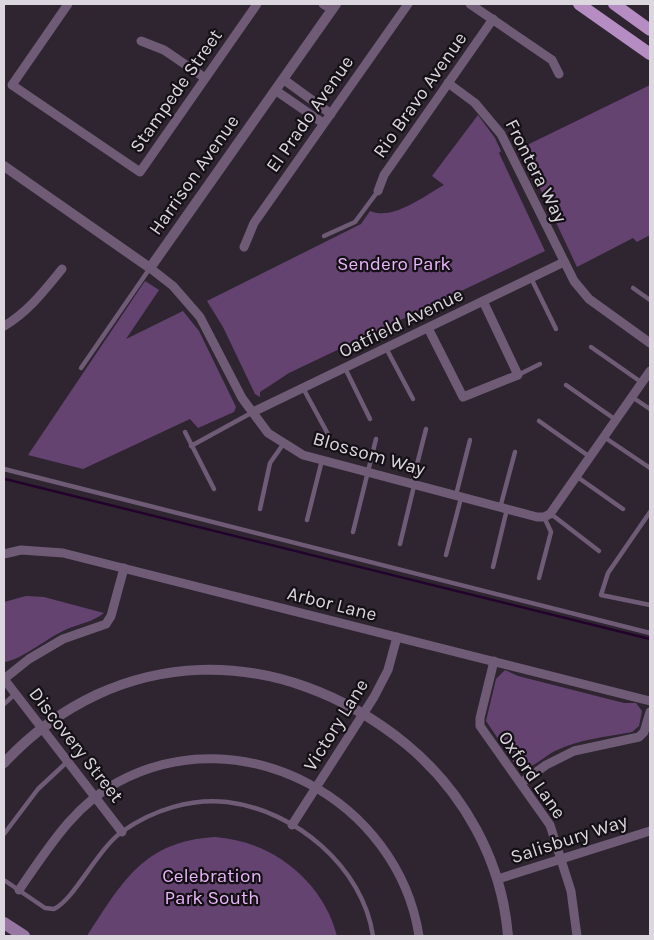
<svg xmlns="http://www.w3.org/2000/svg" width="654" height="940" font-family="Karla,sans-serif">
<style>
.green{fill:#644370}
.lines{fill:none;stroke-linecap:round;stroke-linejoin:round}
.stream{stroke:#23032c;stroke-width:2.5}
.service{stroke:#6f5b76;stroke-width:4.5}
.minor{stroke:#6f5b76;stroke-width:9}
.tertiary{stroke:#6f5b76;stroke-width:10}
.secondary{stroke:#9777a1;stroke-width:12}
.primary{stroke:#b58dc3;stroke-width:12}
.labels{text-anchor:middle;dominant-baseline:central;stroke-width:4.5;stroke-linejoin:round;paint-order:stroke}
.street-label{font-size:19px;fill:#dcd6de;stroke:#141015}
.park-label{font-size:19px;fill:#e8b5fa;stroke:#141015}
</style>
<rect width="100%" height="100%" fill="#2e2531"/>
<!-- green -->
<g class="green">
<polygon points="650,85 650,235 637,242 633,238 577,267 521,148"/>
<path d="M478,115L495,138L501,151L499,153L545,251L289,373L260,392V397L255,394L223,327L207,301L361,224L370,211C393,221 424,196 444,185L432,176Z"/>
<polygon points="145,281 159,290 126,339 183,311 199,331 236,407 234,412 198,428 190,419 83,469 28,455"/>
<path d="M26,596L44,597L104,613C93,622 79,624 67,629C48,637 22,660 4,662V602Z"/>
<path d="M505,670L518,676L624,703H636L642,711L639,726L632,732C606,737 579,739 555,751C544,756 530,772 518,768L486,721L496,679Z"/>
<path d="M215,837C272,841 323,881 337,936H87C122,882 144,841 215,837Z"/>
</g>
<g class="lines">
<!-- stream -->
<polyline class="stream" points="5,479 650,639"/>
<!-- service -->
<g class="service">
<polyline points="324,236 355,222 378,191"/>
<polyline points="531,278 556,329"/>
<polyline points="633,288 650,300"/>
<polyline points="591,347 641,382"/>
<polyline points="386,348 413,399"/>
<polyline points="81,368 150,268"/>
<polyline points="345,368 370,419"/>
<polyline points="518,375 540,364"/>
<polyline points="566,385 616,420"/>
<polyline points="303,388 329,436"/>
<polyline points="632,397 650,409"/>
<polyline points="539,421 590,457"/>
<polyline points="185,432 214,489"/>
<polyline points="604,437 650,468"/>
<polyline points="191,446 253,412"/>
<polyline points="4,469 650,633"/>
<polyline points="576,476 623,509"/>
<polyline points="412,484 426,429"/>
<polyline points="456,495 470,440"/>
<polyline points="500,508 515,452"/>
<polyline points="260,509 270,463 284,443"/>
<polyline points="650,512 608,573 601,595 650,605"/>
<polyline points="551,514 599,551"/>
<polyline points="307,520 322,460"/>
<polyline points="353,532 376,439"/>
<polyline points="400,544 414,486"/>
<polyline points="446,555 461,498"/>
<polyline points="493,567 507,509"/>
<polyline points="539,578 551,532 544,517"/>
<polyline points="4,704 15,694"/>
<polyline points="4,834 38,789 68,761"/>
<path d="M4,880L45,908L54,909C75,899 97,849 123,831C153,810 191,798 227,802C295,810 363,867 373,936"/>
</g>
<!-- minor -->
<g class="minor">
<polyline points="68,4 12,85 140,172 257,4"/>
<polyline points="323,4 331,9"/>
<polyline points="470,4 552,60 559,74"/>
<polyline points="141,41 164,50 205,78"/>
<polyline points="283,79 331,114"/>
<polyline points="448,83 475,103 501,134 574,281 589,299 650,343"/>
<polyline points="275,90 323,123"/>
<polyline points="378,191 384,175 493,19"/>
<polyline points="244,247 254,223 408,4"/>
<polyline points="150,268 173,286 200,317 242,398 268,433 303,455 537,517 544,517 550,514 650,371"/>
<path d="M4,326C28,312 44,291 62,269"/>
<polyline points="428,328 463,397 518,375 483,301"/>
<polyline points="253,412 564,262"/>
<polyline points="4,554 21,550 63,553 650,701"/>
<polyline points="494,661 480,718 480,726 550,825 571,891 577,936"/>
<polyline points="4,679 122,832"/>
<polyline points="4,679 29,659 63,639 106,624 111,616 124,568"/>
<polyline points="521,783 546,765 574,751 639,737 644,732 650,712"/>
<polyline points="292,825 374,697 388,670 397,637"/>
<polyline points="498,879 650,831"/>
<path d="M19,890C47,850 74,805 118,782C242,715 398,800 419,936"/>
</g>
<!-- tertiary -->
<g class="tertiary">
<polyline points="4,166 150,268 336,4"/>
<path d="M4,763C117,642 281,642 406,744C464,792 502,861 508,936"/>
</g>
<!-- secondary -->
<polyline class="secondary" points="4,923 24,936"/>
<!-- primary -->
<g class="primary">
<polyline points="579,4 650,54"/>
<polyline points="614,4 650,30"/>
</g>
</g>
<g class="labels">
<!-- street labels -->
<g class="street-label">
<text transform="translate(176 91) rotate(-55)">Stampede Street</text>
<text transform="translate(420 95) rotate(-55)">Rio Bravo Avenue</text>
<text transform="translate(310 114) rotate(-55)">El Prado Avenue</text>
<text transform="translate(536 171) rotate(63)">Frontera Way</text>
<text transform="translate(194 175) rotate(-55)">Harrison Avenue</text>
<text transform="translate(401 323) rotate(-26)">Oatfield Avenue</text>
<text transform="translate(369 454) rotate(16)">Blossom Way</text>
<text transform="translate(332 604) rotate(14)">Arbor Lane</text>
<text transform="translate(336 725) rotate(-58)">Victory Lane</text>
<text transform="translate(76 745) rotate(52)">Discovery Street</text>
<text transform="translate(532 775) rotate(55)">Oxford Lane</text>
<text transform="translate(569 839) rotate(-18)">Salisbury Way</text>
</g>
<!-- park labels -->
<g class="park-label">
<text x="394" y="264">Sendero Park</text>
<text x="212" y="876">Celebration<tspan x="212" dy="22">Park South</tspan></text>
</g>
</g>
<!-- border -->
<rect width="654" height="940" fill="none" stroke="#dcd6de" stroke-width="10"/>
</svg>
